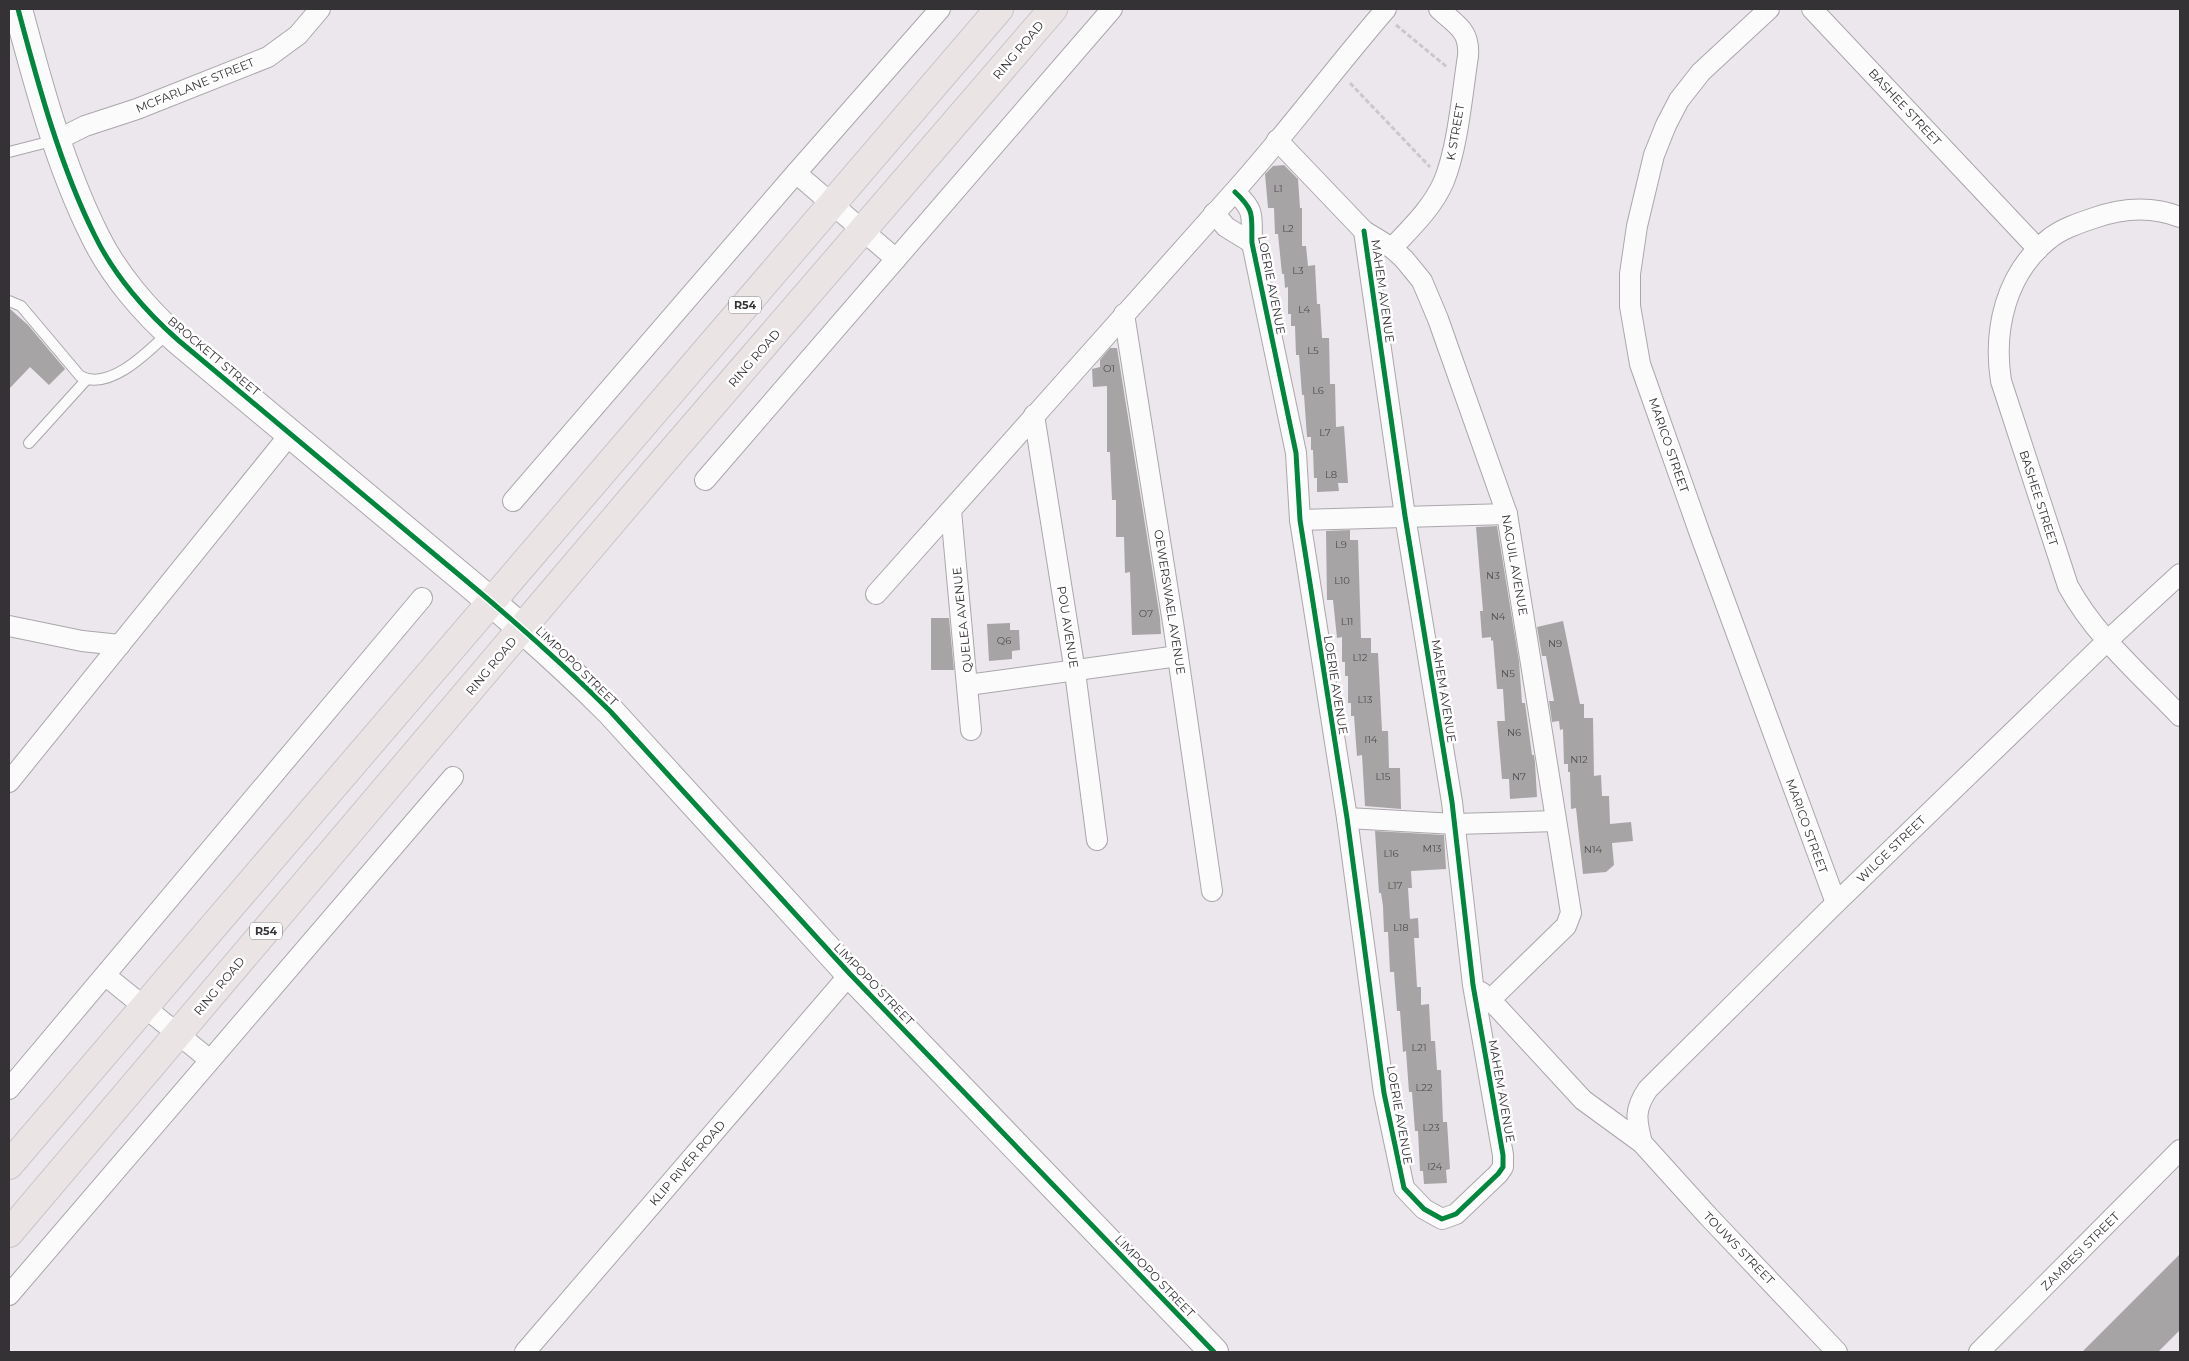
<svg xmlns="http://www.w3.org/2000/svg" width="2189" height="1361" font-family="Montserrat,sans-serif">
<style>
.building{fill:#a7a4a6}
.lines{fill:none;stroke-linecap:round;stroke-linejoin:round}
.lane-casing{stroke:#aaa7ab;stroke-width:12}
.street-casing{stroke:#aaa7ab;stroke-width:22}
.secondary-casing{stroke:#aaa7ab;stroke-width:30}
.primary-casing{stroke:#c8c5c8;stroke-width:30}
.path{stroke:#cac8cb;stroke-width:3;stroke-dasharray:5 2.5;stroke-linecap:butt}
.lane{stroke:#fcfbfc;stroke-width:10}
.street{stroke:#fcfbfc;stroke-width:20}
.secondary{stroke:#fcfbfc;stroke-width:28}
.primary{stroke:#ebe4e5;stroke-width:28}
.cycleway-casing{stroke:#fff;stroke-width:8}
.cycleway{stroke:#00873e;stroke-width:5}
.labels{text-anchor:middle;dominant-baseline:central;stroke-width:5;stroke-linejoin:round;paint-order:stroke}
.number-label{font-size:10px;fill:#524e52}
.shield{fill:#fff;stroke:#727072;stroke-width:1}
.shield-label{font-size:11px;font-weight:bold;fill:#353236}
.street-label{font-size:12px;fill:#353236;stroke:#fff}
</style>
<rect width="100%" height="100%" fill="#ebe7ec"/>
<!-- building -->
<g class="building">
<polygon points="1284,165 1298,179 1300,208 1302,208 1302,246 1306,246 1308,266 1315,265 1317,304 1320,304 1322,338 1329,338 1330,384 1335,384 1336,427 1344,426 1348,483 1338,483 1339,491 1317,492 1317,478 1314,478 1313,450 1311,450 1311,437 1307,437 1304,395 1302,395 1299,355 1296,355 1295,326 1291,326 1291,314 1288,314 1288,287 1285,288 1284,274 1282,274 1278,234 1275,234 1274,208 1268,208 1265,174 1273,166"/>
<polygon points="9,308 28,325 65,369 49,385 30,367 9,389"/>
<polygon points="1110,348 1117,348 1160,618 1161,634 1132,635 1130,572 1125,573 1124,537 1116,537 1116,500 1112,500 1110,452 1107,452 1107,386 1093,387 1092,369 1100,367 1100,360"/>
<polygon points="1497,526 1519,661 1522,703 1525,703 1532,755 1534,755 1535,763 1537,797 1510,799 1509,779 1502,779 1497,721 1505,721 1503,689 1497,689 1493,640 1491,641 1491,637 1482,638 1480,611 1483,611 1476,527"/>
<polygon points="1350,530 1350,540 1358,540 1361,638 1371,638 1371,653 1378,653 1382,731 1388,731 1389,768 1400,768 1401,809 1365,806 1362,755 1357,756 1354,716 1351,716 1351,703 1348,703 1348,676 1345,676 1345,662 1342,662 1342,637 1337,638 1333,600 1327,600 1326,531"/>
<polygon points="931,618 949,618 954,670 931,670"/>
<polygon points="1563,621 1580,704 1584,704 1584,718 1593,718 1594,776 1601,775 1602,796 1609,796 1610,824 1631,822 1633,841 1612,843 1614,865 1606,872 1583,874 1576,808 1571,809 1570,772 1568,772 1568,764 1564,764 1563,729 1560,730 1559,721 1552,722 1549,701 1554,701 1546,656 1542,656 1537,627"/>
<polygon points="1010,623 1010,630 1019,630 1020,650 1012,651 1012,659 989,661 987,624"/>
<polygon points="1375,831 1444,835 1446,869 1411,871 1412,888 1408,888 1410,919 1418,918 1419,938 1414,938 1417,987 1421,987 1421,1005 1429,1004 1431,1041 1435,1041 1437,1070 1441,1070 1443,1122 1447,1122 1450,1169 1446,1170 1447,1183 1424,1184 1423,1171 1420,1171 1418,1131 1415,1131 1412,1092 1409,1092 1406,1051 1403,1052 1400,1011 1397,1011 1394,972 1390,972 1388,932 1384,932 1383,906 1381,893 1379,893"/>
<polygon points="2180,1254 2180,1330 2158,1352 2082,1352"/>
</g>
<g class="lines">
<!-- lane casing -->
<g class="lane-casing">
<g id="lane">
<polyline points="9,152 56,140"/>
<path d="M9,301L21,306L80,376C109,392 148,352 168,333"/>
<polyline points="29,443 87,379"/>
</g>
</g>
<!-- street casing -->
<g class="street-casing">
<g id="street">
<polyline points="1769,9 1701,72 1679,100 1666,125 1654,155 1637,226 1630,274 1630,306 1640,364 1700,534 1836,903"/>
<polyline points="1812,9 2038,249"/>
<polyline points="57,140 85,126 137,109 268,57 298,35 320,9"/>
<polyline points="1277,140 1364,231 1392,248 1404,259 1422,281 1438,319 1507,514 1571,913 1566,926 1490,1000"/>
<polyline points="796,173 896,259"/>
<path d="M1235,192C1256,212 1251,215 1252,243L1296,453L1300,520L1347,818L1384,1093L1404,1188L1424,1209L1442,1219L1456,1214L1498,1174L1503,1167V1155L1473,985L1452,802L1405,516L1364,231"/>
<polyline points="1214,213 1226,227 1252,243"/>
<path d="M2180,217C2152,206 2122,208 2094,218C2079,223 2061,229 2049,239C2006,273 1993,329 2001,381L2068,586C2095,636 2141,675 2180,716"/>
<path d="M1392,248C1411,228 1433,207 1444,181C1458,146 1462,95 1468,56C1470,30 1456,25 1439,9"/>
<polyline points="1124,314 1174,629 1212,891"/>
<polyline points="1034,415 1075,672 1097,840"/>
<polyline points="705,480 1112,9"/>
<polyline points="513,501 796,173 940,9"/>
<polyline points="951,511 971,730"/>
<polyline points="1300,520 1507,514"/>
<path d="M876,594C996,461 1114,325 1234,192C1287,133 1334,69 1386,9"/>
<polyline points="9,626 82,641 120,645"/>
<polyline points="968,685 1178,656"/>
<polyline points="9,782 291,433"/>
<polyline points="1347,818 1455,824 1556,821"/>
<polyline points="106,976 210,1060"/>
<polyline points="1481,992 1499,1009 1583,1100 1642,1143 1708,1216 1837,1352"/>
<polyline points="9,1089 422,598"/>
<path d="M1642,1143C1636,1120 1634,1109 1648,1089L1836,903L2107,641L2180,574"/>
<polyline points="9,1295 453,777"/>
<polyline points="525,1352 850,974"/>
<polyline points="1979,1352 2180,1150"/>
</g>
</g>
<!-- secondary casing -->
<g class="secondary-casing">
<path id="secondary" d="M18,9C38,84 60,166 95,236C114,275 146,312 178,340C267,415 357,489 446,564C503,611 558,659 610,711L850,974L1214,1352"/>
</g>
<!-- primary casing -->
<g class="primary-casing">
<g id="primary">
<polyline points="9,1165 999,9"/>
<polyline points="9,1233 656,470 1053,9"/>
</g>
</g>
<!-- path -->
<g class="path">
<polyline points="1396,25 1447,67"/>
<polyline points="1350,83 1430,167"/>
</g>
<!-- lane -->
<use href="#lane" class="lane"/>
<!-- street -->
<use href="#street" class="street"/>
<!-- secondary -->
<use href="#secondary" class="secondary"/>
<!-- primary -->
<use href="#primary" class="primary"/>
<!-- cycleway casing -->
<g class="cycleway-casing">
<g id="cycleway">
<path d="M18,9C38,84 60,166 95,236C114,275 146,312 178,340C267,415 357,489 446,564C503,611 558,659 610,711L850,974L1214,1352"/>
<path d="M1235,192C1256,212 1251,215 1252,243L1296,453L1300,520L1347,818L1384,1093L1404,1188L1424,1209L1442,1219L1456,1214L1498,1174L1503,1167V1155L1473,985L1452,802L1405,516L1364,231"/>
</g>
</g>
<!-- cycleway -->
<use href="#cycleway" class="cycleway"/>
</g>
<g class="labels">
<!-- number labels -->
<g class="number-label">
<text x="1278" y="188">L1</text>
<text x="1288" y="228">L2</text>
<text x="1298" y="270">L3</text>
<text x="1304" y="309">L4</text>
<text x="1313" y="350">L5</text>
<text x="1109" y="368">O1</text>
<text x="1318" y="390">L6</text>
<text x="1325" y="432">L7</text>
<text x="1331" y="474">L8</text>
<text x="1341" y="544">L9</text>
<text x="1493" y="575">N3</text>
<text x="1342" y="580">L10</text>
<text x="1146" y="613">O7</text>
<text x="1498" y="616">N4</text>
<text x="1347" y="621">L11</text>
<text x="1004" y="640">Q6</text>
<text x="1555" y="643">N9</text>
<text x="1360" y="657">L12</text>
<text x="1508" y="673">N5</text>
<text x="1365" y="699">L13</text>
<text x="1514" y="732">N6</text>
<text x="1371" y="739">l14</text>
<text x="1579" y="759">N12</text>
<text x="1383" y="776">L15</text>
<text x="1519" y="776">N7</text>
<text x="1432" y="848">M13</text>
<text x="1593" y="849">N14</text>
<text x="1391" y="853">L16</text>
<text x="1395" y="885">L17</text>
<text x="1401" y="927">L18</text>
<text x="1419" y="1047">L21</text>
<text x="1424" y="1087">L22</text>
<text x="1431" y="1127">L23</text>
<text x="1435" y="1166">l24</text>
</g>
<!-- shield labels -->
<g class="shield">
<rect x="729" y="296.5" width="32" height="17" rx="4"/>
<rect x="250" y="922.5" width="32" height="17" rx="4"/>
</g>
<g class="shield-label">
<text x="745" y="305">R54</text>
<text x="266" y="931">R54</text>
</g>
<!-- street labels -->
<g class="street-label">
<text transform="translate(1018 50) rotate(-50)">RING ROAD</text>
<text transform="translate(195 85) rotate(-22)">MCFARLANE STREET</text>
<text transform="translate(1905 107) rotate(47)">BASHEE STREET</text>
<text transform="translate(1455 132) rotate(-80)">K STREET</text>
<text transform="translate(1272 285) rotate(79)">LOERIE AVENUE</text>
<text transform="translate(1383 291) rotate(82)">MAHEM AVENUE</text>
<text transform="translate(214 356) rotate(40)">BROCKETT STREET</text>
<text transform="translate(754 358) rotate(-49)">RING ROAD</text>
<text transform="translate(1669 445) rotate(71)">MARICO STREET</text>
<text transform="translate(2039 498) rotate(72)">BASHEE STREET</text>
<text transform="translate(1515 565) rotate(80)">NAGUIL AVENUE</text>
<text transform="translate(1170 602) rotate(81)">OEWERSWAEL AVENUE</text>
<text transform="translate(962 620) rotate(-96)">QUELEA AVENUE</text>
<text transform="translate(1068 627) rotate(81)">POU AVENUE</text>
<text transform="translate(491 666) rotate(-50)">RING ROAD</text>
<text transform="translate(577 666) rotate(44)">LIMPOPO STREET</text>
<text transform="translate(1336 685) rotate(81)">LOERIE AVENUE</text>
<text transform="translate(1444 691) rotate(81)">MAHEM AVENUE</text>
<text transform="translate(1807 826) rotate(70)">MARICO STREET</text>
<text transform="translate(1891 849) rotate(-44)">WILGE STREET</text>
<text transform="translate(874 984) rotate(46)">LIMPOPO STREET</text>
<text transform="translate(219 986) rotate(-50)">RING ROAD</text>
<text transform="translate(1502 1091) rotate(80)">MAHEM AVENUE</text>
<text transform="translate(1400 1115) rotate(80)">LOERIE AVENUE</text>
<text transform="translate(687 1163) rotate(-49)">KLIP RIVER ROAD</text>
<text transform="translate(1739 1248) rotate(46)">TOUWS STREET</text>
<text transform="translate(2080 1251) rotate(-45)">ZAMBESI STREET</text>
<text transform="translate(1155 1276) rotate(46)">LIMPOPO STREET</text>
</g>
</g>
<!-- border -->
<rect width="2189" height="1361" fill="none" stroke="#353236" stroke-width="20"/>
</svg>
